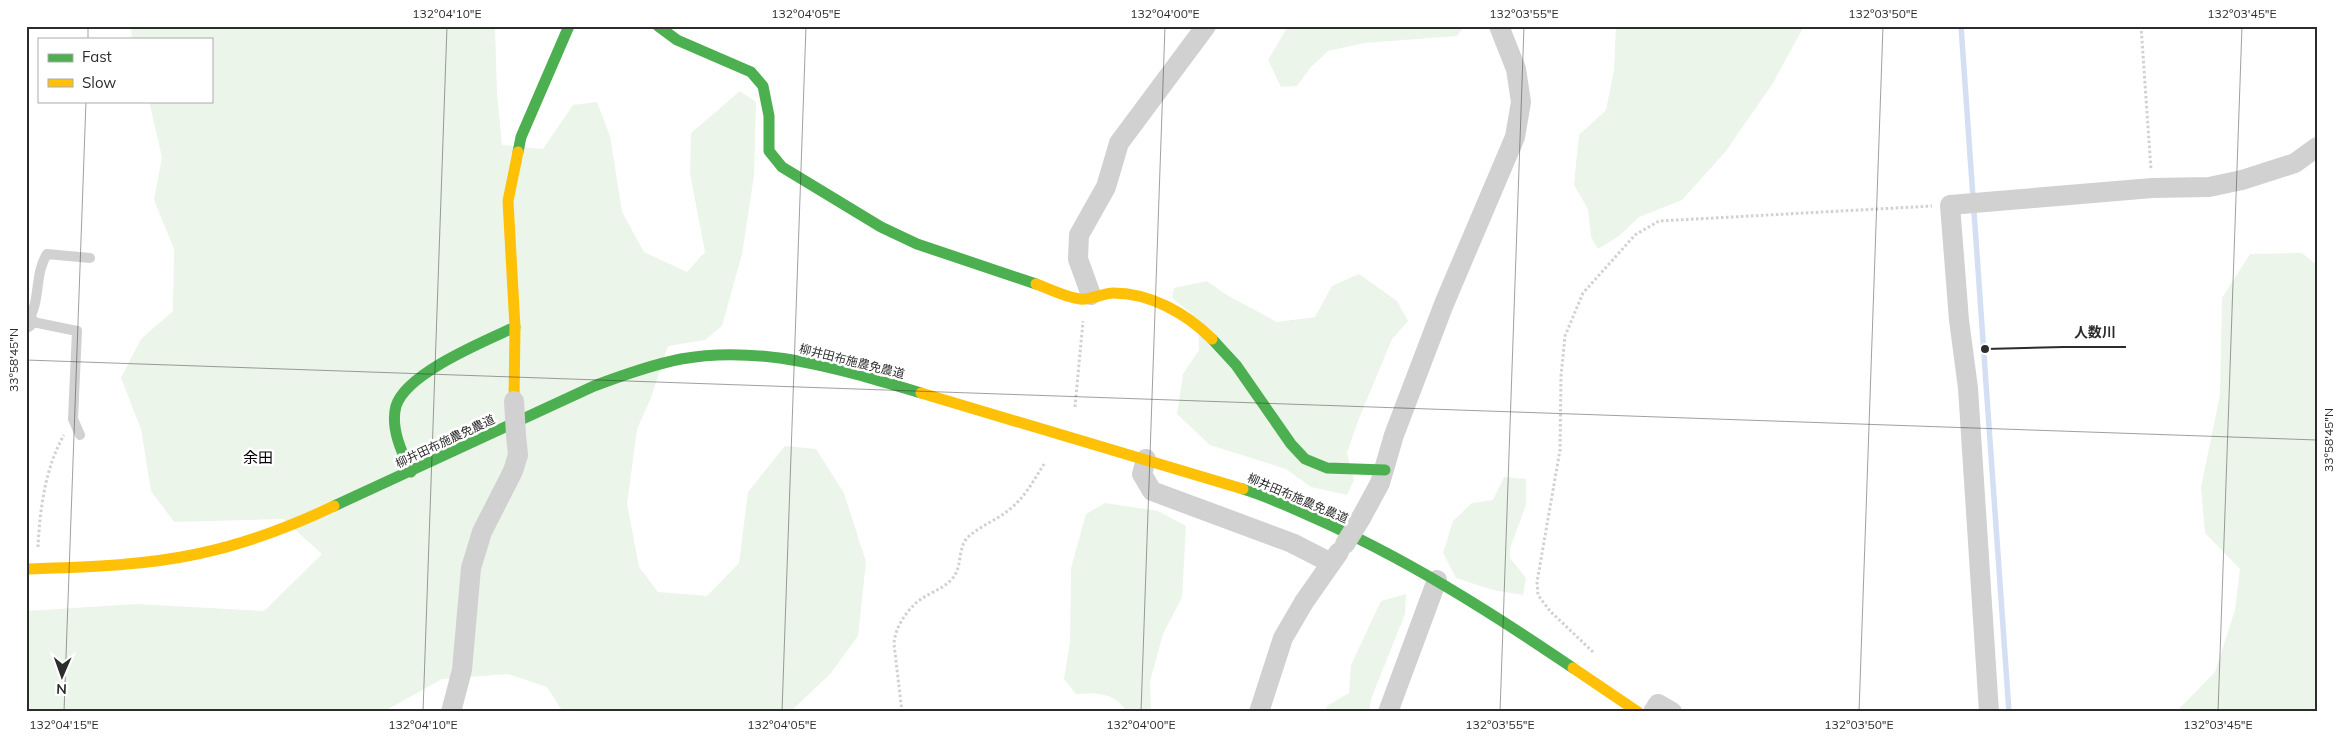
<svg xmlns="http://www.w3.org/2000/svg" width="2343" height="738" font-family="Mulish,'Noto Sans JP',sans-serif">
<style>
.green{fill:#ecf5ea}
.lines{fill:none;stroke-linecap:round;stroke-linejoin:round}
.stream{stroke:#d4dff3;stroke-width:5.5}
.path{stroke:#d1d1d1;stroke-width:3;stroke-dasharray:2.5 2.5;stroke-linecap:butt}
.lane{stroke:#d1d1d1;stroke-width:10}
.street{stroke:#d1d1d1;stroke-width:20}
.fast{stroke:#4caf50;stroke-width:11}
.slow{stroke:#ffc107;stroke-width:11}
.street-bridge{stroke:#d1d1d1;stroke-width:20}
.ticks{fill:none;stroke:#2c2c2c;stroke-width:1;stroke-opacity:0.45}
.labels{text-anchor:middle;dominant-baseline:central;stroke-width:5;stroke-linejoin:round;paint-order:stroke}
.street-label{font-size:12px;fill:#2c2c2c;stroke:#fff}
.quarter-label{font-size:15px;fill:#000;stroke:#fff}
.leader{fill:none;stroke:#2c2c2c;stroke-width:2}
.callout-dot{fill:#2c2c2c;stroke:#fff;stroke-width:2}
.callout-label{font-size:14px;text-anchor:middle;font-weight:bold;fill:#2c2c2c;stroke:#fff;stroke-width:5;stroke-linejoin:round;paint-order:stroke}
.neatline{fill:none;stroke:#2c2c2c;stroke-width:2}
.ticks-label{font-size:12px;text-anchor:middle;fill:#2c2c2c}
</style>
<rect width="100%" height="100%" fill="#fff"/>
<!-- green -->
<g class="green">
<polygon points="131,26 495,26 497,93 502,145 543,149 573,105 597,102 610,136 622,212 644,252 687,272 705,252 690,173 691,133 740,91 756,102 754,176 742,254 722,326 705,340 668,346 651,398 637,429 627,504 639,567 658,592 707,596 739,563 748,492 785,446 816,449 844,493 866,562 858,636 831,673 790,712 563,712 547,687 508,674 442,679 383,712 26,712 26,611 136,604 264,611 322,554 283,519 174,522 151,491 141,429 121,378 141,339 173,311 174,249 154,200 162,157 149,101 211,101 211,39 132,39"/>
<polygon points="1292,26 1464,26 1457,36 1364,43 1328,51 1310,68 1297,86 1281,87 1268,60 1287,28"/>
<polygon points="1616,26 1804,26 1773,83 1726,151 1682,200 1639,217 1619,236 1598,249 1591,237 1588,209 1574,185 1579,135 1606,110 1614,70"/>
<polygon points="2302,253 2317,265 2317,712 2176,712 2215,672 2235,610 2240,569 2205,533 2201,487 2220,395 2222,298 2250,254"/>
<polygon points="1359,274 1397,301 1408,321 1392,339 1358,421 1347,453 1354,480 1347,495 1311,487 1286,469 1210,445 1177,414 1183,374 1199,350 1198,319 1172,298 1174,288 1207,281 1225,294 1277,322 1315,317 1332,286"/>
<polygon points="1504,477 1526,479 1526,505 1510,548 1510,558 1526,578 1523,595 1493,590 1456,578 1443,553 1453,521 1472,503 1493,500"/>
<path d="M1105,503L1158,511L1186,526L1182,597L1163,634L1150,681L1151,712H1127C1114,692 1097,693 1076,694L1064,679L1070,642L1071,568L1086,514Z"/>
<polygon points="1406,594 1405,614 1371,699 1369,712 1326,712 1327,706 1349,693 1351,665 1381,601"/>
</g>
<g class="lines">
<!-- stream -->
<polyline class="stream" points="1961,26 2009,712"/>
<!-- path -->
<g class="path">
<polyline points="2141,26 2151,170"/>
<polyline points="1075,407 1083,321"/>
<path d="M38,547C40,509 45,468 64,435"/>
<polyline points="1593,652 1550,611 1538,595 1537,582 1560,450 1561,376 1565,336 1583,293 1635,235 1659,221 1932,206"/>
<path d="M902,712L894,644C895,628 905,613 917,602C928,593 942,590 952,579C963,567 957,548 968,537C980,526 997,520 1010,509C1025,497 1034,480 1044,464"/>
</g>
<!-- lane -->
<path class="lane" d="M80,435L73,419L77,331L28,321C41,301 34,274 47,254L90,258"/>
<!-- street -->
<g class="street">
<polyline points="1091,295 1078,259 1079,235 1106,187 1119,143 1206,26"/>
<polyline points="26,323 28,321"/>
<polyline points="1146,459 1142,474 1152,491 1292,543 1331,563"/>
<polyline points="1361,518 1380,483 1394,435 1444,304 1515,137 1521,102 1516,69 1499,26"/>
<polyline points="451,712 462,670 471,568 482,532 513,471 518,455 516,435"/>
<polyline points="1259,712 1283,638 1304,602 1339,552"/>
<polyline points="1388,712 1437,580"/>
<polyline points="1653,712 1658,704 1672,712"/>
<polyline points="1989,712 1968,388 1959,320 1950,205 2152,188 2209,187 2242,180 2295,163 2317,147"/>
</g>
<!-- fast -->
<g class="fast">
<polyline points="658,26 677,40 751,72 763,86 769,116 769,151 782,167 881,227 917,244 1036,284"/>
<polyline points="518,152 521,137 569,26"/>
<polyline points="1212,339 1236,365 1291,444 1305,459 1327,468 1385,470"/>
<path d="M411,472C402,453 390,428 396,406C406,373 485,341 515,327"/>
<path d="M1243,489C1266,496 1288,506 1310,516C1404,557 1489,611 1573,668"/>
<path d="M334,506L594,386C623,375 651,365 681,359C762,344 844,370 921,393"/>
</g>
<!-- slow -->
<g class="slow">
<path d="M1036,284C1050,289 1065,297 1080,299C1087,301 1104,293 1113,293C1150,293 1186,313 1212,339"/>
<polyline points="921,393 1243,489"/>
<polyline points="514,401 515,327 508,201 518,152"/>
<path d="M26,569C83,567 141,566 197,554C245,544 290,527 334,506"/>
<polyline points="1573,668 1638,712"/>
</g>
<!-- street-bridge -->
<g class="street-bridge">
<polyline points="514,401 516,435"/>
<polyline points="1345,544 1361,518"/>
</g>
</g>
<!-- ticks -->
<path class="ticks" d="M88,39V26M26,360L2317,440M64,712L86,101M423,712L447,26M782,712L806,26M1141,712L1165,26M1500,712L1524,26M1859,712L1883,26M2218,712L2242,26"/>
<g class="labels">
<!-- street labels -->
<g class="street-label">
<text transform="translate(852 361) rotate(14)">柳井田布施農免農道</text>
<text transform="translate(445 441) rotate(-25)">柳井田布施農免農道</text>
<text transform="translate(1298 498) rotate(23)">柳井田布施農免農道</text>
</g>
<!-- quarter labels -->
<g class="quarter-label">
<text x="258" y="457">余田</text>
</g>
</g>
<!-- callouts -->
<path class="leader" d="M1985 349L2064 347H2126"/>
<circle class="callout-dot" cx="1985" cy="349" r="5"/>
<g class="callout-label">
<text x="2095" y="337">人数川</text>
</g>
<!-- border -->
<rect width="2343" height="738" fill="none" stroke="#ffffff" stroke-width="55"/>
<!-- legend -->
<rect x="38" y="38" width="175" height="65" fill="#ffffff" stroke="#ababab"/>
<rect x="48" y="54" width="25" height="8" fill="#4caf50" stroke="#ababab"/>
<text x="82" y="62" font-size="15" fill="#2c2c2c">Fast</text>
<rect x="48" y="79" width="25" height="8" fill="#ffc107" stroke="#ababab"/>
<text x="82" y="88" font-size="15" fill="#2c2c2c">Slow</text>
<!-- north arrow -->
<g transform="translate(62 676) rotate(182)" stroke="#ffffff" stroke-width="4" paint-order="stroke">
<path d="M0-4L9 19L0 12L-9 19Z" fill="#2c2c2c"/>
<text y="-8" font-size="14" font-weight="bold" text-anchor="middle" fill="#2c2c2c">N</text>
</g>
<rect x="28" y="28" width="2288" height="682" class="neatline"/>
<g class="ticks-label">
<text x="447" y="18">132°04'10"E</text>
<text x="806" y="18">132°04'05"E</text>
<text x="1165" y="18">132°04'00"E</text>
<text x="1524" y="18">132°03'55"E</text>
<text x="1883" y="18">132°03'50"E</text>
<text x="2242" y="18">132°03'45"E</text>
<text transform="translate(14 360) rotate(-90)" y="4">33°58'45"N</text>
<text transform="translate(2329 440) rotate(-90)" y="4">33°58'45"N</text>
<text x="64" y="729">132°04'15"E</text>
<text x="423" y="729">132°04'10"E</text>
<text x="782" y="729">132°04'05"E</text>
<text x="1141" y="729">132°04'00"E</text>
<text x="1500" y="729">132°03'55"E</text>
<text x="1859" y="729">132°03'50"E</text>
<text x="2218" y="729">132°03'45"E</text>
</g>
</svg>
